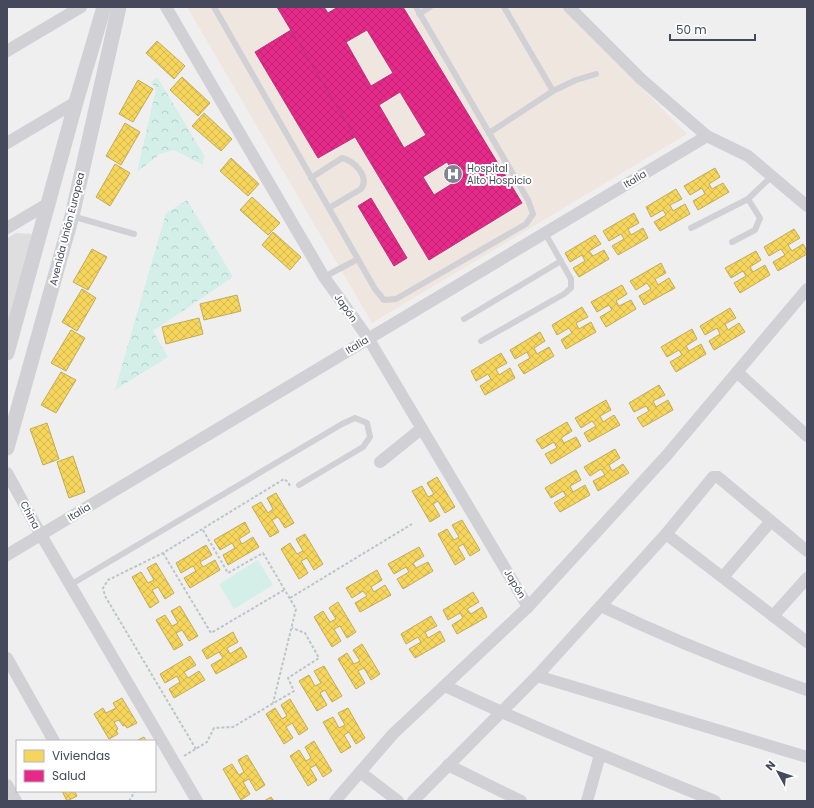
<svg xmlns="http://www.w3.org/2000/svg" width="814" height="808" font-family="Poppins,sans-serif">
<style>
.education{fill:#dededf}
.medical{fill:#efe6e0}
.park{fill:url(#park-crowns)}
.garden{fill:#d3efe8}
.homes{fill:url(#homes-cross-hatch);stroke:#c1ab5c}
.health{fill:url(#health-cross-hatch);stroke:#b7337c;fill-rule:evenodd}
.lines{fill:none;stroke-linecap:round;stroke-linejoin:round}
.path{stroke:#bbc6c8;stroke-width:2;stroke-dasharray:3 2;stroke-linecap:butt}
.service{stroke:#d1d0d5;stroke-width:6}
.minor{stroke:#d1d0d5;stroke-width:12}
.tertiary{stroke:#d1d0d5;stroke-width:15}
.labels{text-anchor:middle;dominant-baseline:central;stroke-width:4;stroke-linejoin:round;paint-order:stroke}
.poi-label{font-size:10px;fill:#46495c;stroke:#fff;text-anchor:start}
.street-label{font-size:10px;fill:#46495c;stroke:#fff}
</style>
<defs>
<pattern id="park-crowns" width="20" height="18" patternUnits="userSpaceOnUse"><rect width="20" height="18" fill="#d3efe8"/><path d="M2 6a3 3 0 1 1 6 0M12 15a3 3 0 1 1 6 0" fill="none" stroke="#b6cec9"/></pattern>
<pattern id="homes-cross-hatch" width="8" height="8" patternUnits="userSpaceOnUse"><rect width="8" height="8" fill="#f6d55c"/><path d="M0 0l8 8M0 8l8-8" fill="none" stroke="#d4b852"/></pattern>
<pattern id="health-cross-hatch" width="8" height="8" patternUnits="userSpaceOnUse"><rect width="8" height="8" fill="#e7298a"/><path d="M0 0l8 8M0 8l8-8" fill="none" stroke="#bd2574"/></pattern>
</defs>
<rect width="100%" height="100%" fill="#f0efef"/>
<!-- education -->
<polygon class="education" points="16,233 32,234 10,321 7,320 7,238"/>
<!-- medical -->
<polygon class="medical" points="187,7 562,7 687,134 372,323"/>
<!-- park -->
<g class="park">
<polygon points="157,77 204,155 203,165 174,150 160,154 137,172 156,89 151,82"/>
<polygon points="187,200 233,277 153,331 168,357 115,390 166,213"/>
</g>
<!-- garden -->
<polygon class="garden" points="258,560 273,585 234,609 219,584"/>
<!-- homes -->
<g class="homes">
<polygon points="157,41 185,66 174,79 146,53"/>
<polygon points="182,77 210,103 198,116 170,90"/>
<polygon points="138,80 153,89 133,122 119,114"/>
<polygon points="204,113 232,139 221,151 192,126"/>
<polygon points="125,123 140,132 121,165 106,156"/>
<polygon points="231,158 259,184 248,196 220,171"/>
<polygon points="115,164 130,173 110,206 96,197"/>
<polygon points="715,168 720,177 709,184 712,189 723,183 729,192 698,210 693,201 705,194 702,188 690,195 684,186"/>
<polygon points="676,189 682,199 670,205 673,211 685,204 690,214 660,231 654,222 666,215 663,210 651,217 646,207"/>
<polygon points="252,197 280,223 268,235 240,210"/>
<polygon points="634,213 639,223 628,229 631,235 643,228 648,238 618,255 612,246 624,239 621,234 609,241 603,231"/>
<polygon points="794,229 800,238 788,245 792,251 803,244 807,251 807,254 778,271 773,262 785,255 781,249 769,256 764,247"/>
<polygon points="273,232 301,257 290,270 262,245"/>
<polygon points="595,235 601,244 589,251 593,256 604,250 609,259 579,277 573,268 585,261 582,255 570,262 565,253"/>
<polygon points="92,249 107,257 88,290 73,282"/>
<polygon points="756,251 761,260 750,267 753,272 765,265 770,275 740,293 734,283 746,276 743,271 731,278 725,268"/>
<polygon points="661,263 666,273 655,279 658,285 669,278 675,288 644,305 639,296 651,289 647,283 636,290 630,281"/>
<polygon points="622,285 627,294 616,301 619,306 631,300 636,309 606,327 600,317 612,310 609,305 597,312 591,302"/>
<polygon points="82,289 96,298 77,331 62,322"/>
<polygon points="237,295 241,311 204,320 200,304"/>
<polygon points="582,307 588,317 576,323 579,329 591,322 596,332 566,349 561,340 572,333 569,328 557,335 552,325"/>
<polygon points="730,308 736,318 725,324 728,330 739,323 745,332 714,350 709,341 720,334 717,328 705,335 700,326"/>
<polygon points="199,318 203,334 166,344 162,327"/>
<polygon points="692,329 697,339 686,346 689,351 701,344 706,354 676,372 670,362 682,355 679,350 667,357 661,347"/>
<polygon points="71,330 85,338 66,371 51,363"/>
<polygon points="540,332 545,341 534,348 537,354 549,347 554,356 524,374 518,365 530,358 527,352 515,359 510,350"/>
<polygon points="501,353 507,363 496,369 499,375 510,368 515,378 485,395 480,386 491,379 488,374 476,381 471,371"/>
<polygon points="61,372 76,380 56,413 41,405"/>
<polygon points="659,385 665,395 653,401 656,407 668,400 673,410 643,427 637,418 649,411 646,406 634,412 629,403"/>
<polygon points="606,400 611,410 600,416 603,422 614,415 620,425 589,442 584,433 596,426 592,421 581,428 575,418"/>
<polygon points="567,422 572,431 561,438 564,443 576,437 581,446 551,464 545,454 557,448 554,442 542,449 536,440"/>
<polygon points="47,423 59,459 43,465 30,429"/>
<polygon points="615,449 620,458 609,465 612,471 623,464 629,473 598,491 593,481 605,475 601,469 590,476 584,467"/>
<polygon points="73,456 85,492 69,498 57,462"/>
<polygon points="576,470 581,480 570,486 573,492 585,485 590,495 560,512 554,503 566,496 563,491 551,498 545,488"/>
<polygon points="437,477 455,507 445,513 438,501 433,504 440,516 430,522 412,491 422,486 428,497 434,494 427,483"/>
<polygon points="276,493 294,523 285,528 278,517 272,520 279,532 270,537 252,507 261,502 268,513 273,509 267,498"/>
<polygon points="462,520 480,550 470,556 463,544 458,547 465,559 455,565 438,534 447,529 454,540 459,537 452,525"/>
<polygon points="245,522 250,532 239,539 242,544 253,537 259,547 228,565 223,555 235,548 232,543 220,550 214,540"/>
<polygon points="305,534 323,564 314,570 307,558 301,561 308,573 299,579 281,549 290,543 297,554 303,551 296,539"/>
<polygon points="206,545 212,555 200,562 203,567 215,560 220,570 190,588 184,578 196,571 193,566 181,573 176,563"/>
<polygon points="419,547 424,556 413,563 416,568 428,562 433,571 403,589 397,579 409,572 406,567 394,574 388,564"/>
<polygon points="156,563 174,593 165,599 158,587 152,590 159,602 150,608 132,577 141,572 148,583 154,580 147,568"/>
<polygon points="377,570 382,580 371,587 374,592 385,585 391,595 360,612 355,603 367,596 363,591 352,598 346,588"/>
<polygon points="473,592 479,602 467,609 471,614 482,607 487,617 457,634 452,625 463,618 460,613 448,620 443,610"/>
<polygon points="338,602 356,632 347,638 340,626 334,629 341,641 332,647 314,617 323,611 330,622 336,619 329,608"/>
<polygon points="180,606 198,636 189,641 182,630 176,633 183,645 174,650 156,620 165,615 172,626 178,623 171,611"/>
<polygon points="431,616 437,626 425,632 428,638 440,631 445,641 415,658 409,649 421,642 418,637 406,644 401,634"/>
<polygon points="233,632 238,642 227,648 230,654 241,647 247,657 216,674 211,665 223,658 219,652 207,659 202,650"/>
<polygon points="362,644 380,674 371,680 364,668 358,671 365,683 356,689 338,659 347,653 354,664 360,661 353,650"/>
<polygon points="190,656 196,665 184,672 188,678 199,671 205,680 174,698 169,689 180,682 177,676 165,683 160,674"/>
<polygon points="324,666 342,696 332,702 325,690 320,693 327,705 317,711 299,681 309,675 315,686 321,683 314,671"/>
<polygon points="122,698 137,723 127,728 125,725 123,726 119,720 114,722 118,729 116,730 118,734 109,739 94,714 103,708 106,713 116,708 113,703"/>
<polygon points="290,699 308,729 299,735 292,723 286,727 293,738 284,744 266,714 275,708 282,719 287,716 281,705"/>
<polygon points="348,708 365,738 356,744 349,732 344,735 351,747 341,753 323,722 333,717 339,728 345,725 338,713"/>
<polygon points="144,737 146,741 136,741"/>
<polygon points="314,741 332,771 323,777 316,765 310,768 317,780 308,786 290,756 299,750 306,761 311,758 305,747"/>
<polygon points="247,755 265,785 256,791 249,779 243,782 250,794 241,800 223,769 232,764 239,775 244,772 238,760"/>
<polygon points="62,791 77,791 75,792 77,796 67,801"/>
<polygon points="271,797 274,801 264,801"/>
</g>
<!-- health -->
<g class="health">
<path d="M277,7H324L328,13L338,7H403L522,203L429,260ZM367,30L393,73L371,86L346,42ZM400,92L426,135L404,148L379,105ZM447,162L458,180L434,195L423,177Z"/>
<polygon points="291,30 355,137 318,158 255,52"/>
<polygon points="371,198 407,258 394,266 358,206"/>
</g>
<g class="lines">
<!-- path -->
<g class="path">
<polyline points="203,530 228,573 263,553 296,609 273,703"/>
<polyline points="163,553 211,633 284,590"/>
<polyline points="290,598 412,524"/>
<polyline points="196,749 105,596 103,588 108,580 163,553 284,479 288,482 290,486"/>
<polyline points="184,756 207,742 214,728 233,727 294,691 288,678 319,658 305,633 292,628"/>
<polyline points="129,801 135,791"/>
</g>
<!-- service -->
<g class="service">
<polyline points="214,7 375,289 384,300 396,299 526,224 533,214 528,200 416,7"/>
<polyline points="504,7 553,91"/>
<polyline points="419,14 430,7"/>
<polyline points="489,133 553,91 576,80 596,74"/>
<path d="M311,178L342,158C354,161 370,176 361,189L329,208"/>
<polyline points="72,216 134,234"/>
<polyline points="691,228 748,199 772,176"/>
<polyline points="732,242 755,230 760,218 748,199"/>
<polyline points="324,277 358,259"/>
<polyline points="464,319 561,261"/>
<polyline points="481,341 564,294 571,288 571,279 545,233"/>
<polyline points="70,585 342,424 355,418 367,423 370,437 363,447 299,485"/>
</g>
<!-- minor -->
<g class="minor">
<polyline points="166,7 324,277 368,338 528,607"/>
<polyline points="569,7 641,79 707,136 748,156 807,206"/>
<polyline points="7,51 81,7"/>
<polyline points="7,143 76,102"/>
<polyline points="7,228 49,203"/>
<polyline points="737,372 807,436"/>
<polyline points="380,462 421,429"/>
<polyline points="7,473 41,535 197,801"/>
<polyline points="666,534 807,642"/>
<polyline points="7,555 707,136"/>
<polyline points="723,577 771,521"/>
<path d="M601,606C668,638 737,666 807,690"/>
<polyline points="773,616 807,578"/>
<polyline points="7,658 54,741"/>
<polyline points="537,676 807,757"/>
<path d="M445,686C534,728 624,764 715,801"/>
<polyline points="448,765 521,801"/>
<polyline points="360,772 398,801"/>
<polyline points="7,785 16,801"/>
<polyline points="335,801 393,734 528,607 667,455 807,289"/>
<polyline points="413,801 537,676 666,534 713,477 718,477 807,551"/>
<polyline points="587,801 600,755"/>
</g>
<!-- tertiary -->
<g class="tertiary">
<polyline points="7,353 76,102 104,7"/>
<polyline points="7,448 72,216 119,7"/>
</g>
</g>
<!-- icons -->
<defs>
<g id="hospital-disc" transform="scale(1)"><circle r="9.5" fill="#82838f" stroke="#fff"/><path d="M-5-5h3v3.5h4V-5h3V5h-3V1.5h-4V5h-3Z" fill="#fff"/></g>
</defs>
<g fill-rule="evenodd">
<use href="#hospital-disc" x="453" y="174"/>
</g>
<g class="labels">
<!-- poi labels -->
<g class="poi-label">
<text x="467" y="168">Hospital<tspan x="467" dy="12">Alto Hospicio</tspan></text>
</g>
<!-- street labels -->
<g class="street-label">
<text transform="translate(635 179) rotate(-31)">Italia</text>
<text transform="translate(67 229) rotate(-76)">Avenida Unión Europea</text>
<text transform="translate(346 308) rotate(55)">Japón</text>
<text transform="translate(357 345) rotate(-31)">Italia</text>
<text transform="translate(79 512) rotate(-31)">Italia</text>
<text transform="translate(30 515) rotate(62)">China</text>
<text transform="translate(515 584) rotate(59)">Japón</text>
</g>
</g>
<!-- border -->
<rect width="814" height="808" fill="none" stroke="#46495c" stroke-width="16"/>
<!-- legend -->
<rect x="16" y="740" width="140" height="52" fill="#ffffff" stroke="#b5b6be"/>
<rect x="24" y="750" width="20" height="12" fill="#f6d55c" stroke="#b5b6be"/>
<text x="52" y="760" font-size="12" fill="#46495c">Viviendas</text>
<rect x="24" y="770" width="20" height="12" fill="#e7298a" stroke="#b5b6be"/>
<text x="52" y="780" font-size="12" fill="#46495c">Salud</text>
<!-- north arrow -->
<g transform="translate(778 772) rotate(310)" stroke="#ffffff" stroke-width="3" paint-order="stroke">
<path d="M0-3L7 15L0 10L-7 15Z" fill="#46495c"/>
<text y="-6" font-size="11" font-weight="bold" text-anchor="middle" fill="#46495c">N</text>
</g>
<!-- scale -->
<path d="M670 34v6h85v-6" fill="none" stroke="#46495c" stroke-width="2"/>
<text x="676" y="34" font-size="12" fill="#46495c" stroke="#ffffff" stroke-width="3" paint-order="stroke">50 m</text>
</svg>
